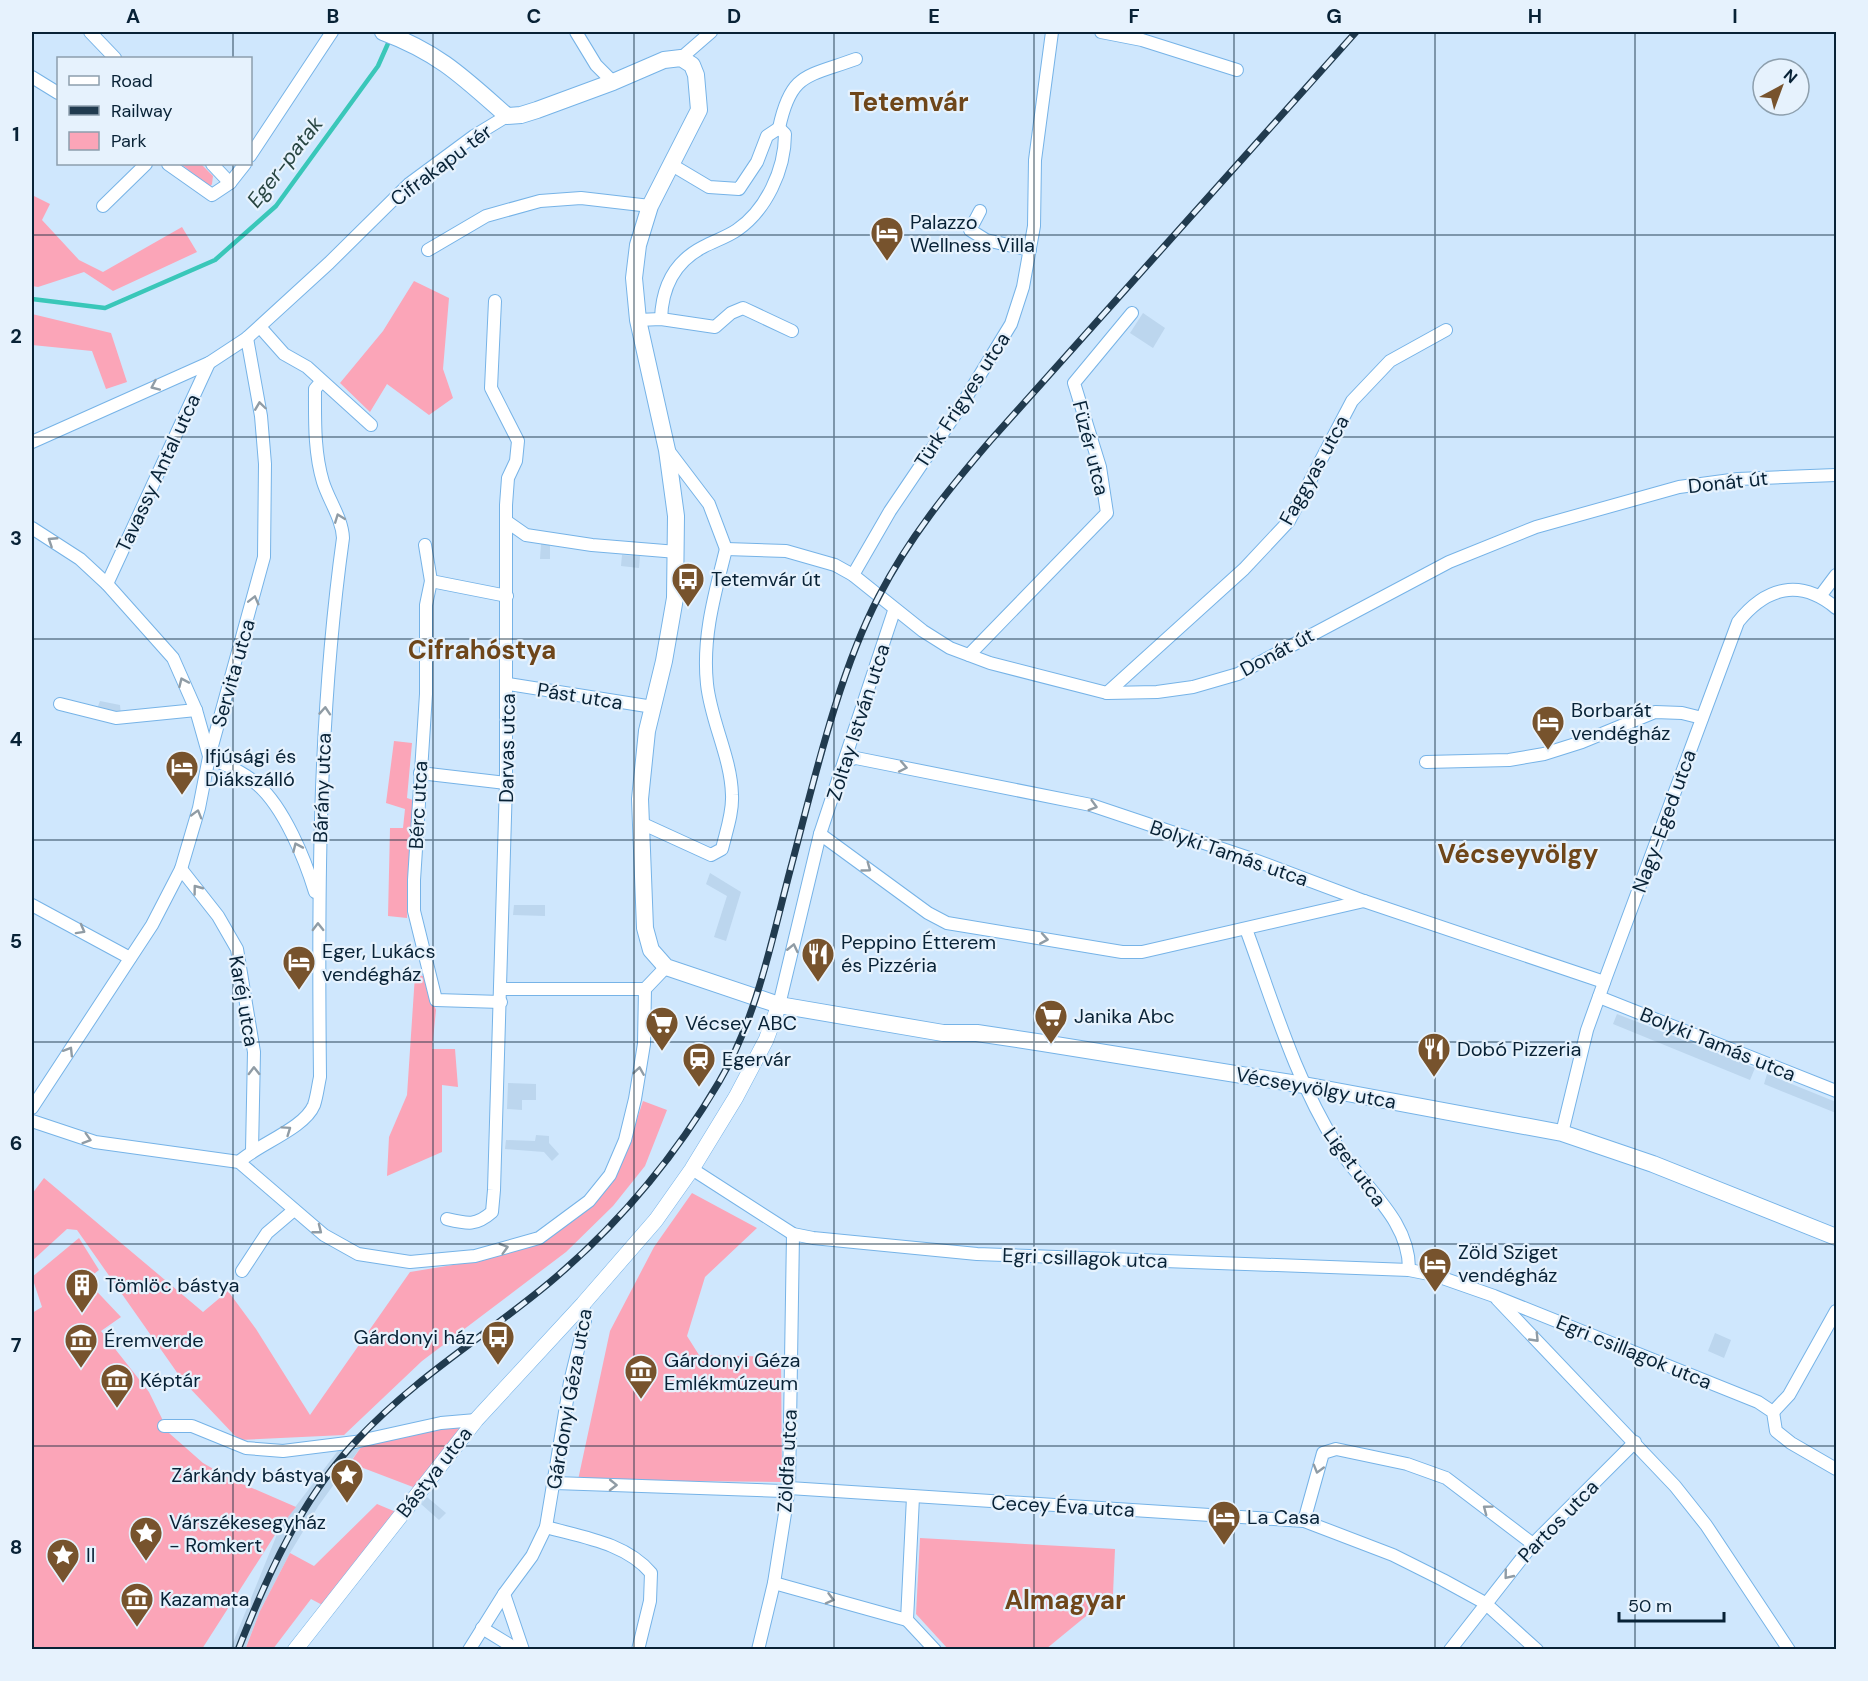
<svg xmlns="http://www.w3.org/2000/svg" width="1868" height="1681" font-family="'DM Sans',sans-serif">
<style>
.built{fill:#bcd6ee}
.green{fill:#fba5b8}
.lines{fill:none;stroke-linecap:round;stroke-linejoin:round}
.stream{stroke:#3ac7b9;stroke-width:4.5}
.minor-casing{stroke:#76b3e7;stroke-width:14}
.tertiary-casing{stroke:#76b3e7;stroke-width:16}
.secondary-casing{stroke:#76b3e7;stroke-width:18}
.minor{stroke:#fff;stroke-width:12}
.tertiary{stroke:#fff;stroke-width:15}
.secondary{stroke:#fff;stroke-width:16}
.rail-casing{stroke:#213b4f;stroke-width:7}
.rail{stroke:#e6f2fd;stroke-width:4.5;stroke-dasharray:14;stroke-linecap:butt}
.oneway{stroke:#909ca5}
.grid{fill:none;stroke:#082236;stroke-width:1.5;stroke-opacity:0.55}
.labels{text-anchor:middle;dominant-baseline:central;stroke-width:4.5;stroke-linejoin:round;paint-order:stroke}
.street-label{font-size:20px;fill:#082236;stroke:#e6f2fd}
.poi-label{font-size:20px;fill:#082236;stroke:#e6f2fd;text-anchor:start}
.water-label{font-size:21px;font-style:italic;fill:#284542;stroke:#e6f2fd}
.district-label{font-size:26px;font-weight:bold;fill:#6e461a;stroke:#e6f2fd}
.neatline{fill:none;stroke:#082236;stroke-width:2}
.grid-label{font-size:20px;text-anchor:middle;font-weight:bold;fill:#082236}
</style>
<rect width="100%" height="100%" fill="#cfe7fd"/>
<!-- built -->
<g class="built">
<polygon points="1143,313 1165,328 1153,348 1130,333"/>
<polygon points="541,544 550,544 550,559 540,559"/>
<polygon points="622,555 640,556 639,568 621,566"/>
<polygon points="100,701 120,705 121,715 97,709"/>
<polygon points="710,873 741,892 726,941 714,937 727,896 706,884"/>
<polygon points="514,905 545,905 545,916 513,915"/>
<polygon points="1617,1014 1755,1068 1750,1080 1613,1024"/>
<polygon points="1767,1074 1836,1102 1836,1113 1764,1084"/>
<polygon points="508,1083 536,1084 536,1100 522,1100 522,1110 507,1109"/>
<polygon points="536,1135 549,1136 549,1143 559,1154 552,1161 544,1152 505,1149 506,1140 535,1141"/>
<polygon points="1715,1333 1731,1340 1724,1358 1708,1351"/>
<polygon points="366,1440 319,1505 290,1553 261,1609 245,1649 230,1650 280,1527 343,1444"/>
<polygon points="427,1497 446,1513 439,1520 421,1504"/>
</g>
<!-- green -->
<g class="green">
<polygon points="181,164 201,164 213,176 212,184 210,187"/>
<polygon points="32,195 50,204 42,220 79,260 103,272 182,227 197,252 113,291 84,272 38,287 32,286"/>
<polygon points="414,281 449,298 443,369 453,398 429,415 387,384 370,412 340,383 383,331"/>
<polygon points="32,314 111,333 127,382 106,389 92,351 32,345"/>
<polygon points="394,741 412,743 407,798 413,800 407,918 388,916 390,828 403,828 405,809 386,803"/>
<polygon points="415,975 423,976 436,1010 432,1049 455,1049 458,1087 442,1085 442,1152 387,1176 389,1137 407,1095"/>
<polygon points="643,1101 667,1110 645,1166 613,1206 566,1252 422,1361 344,1435 239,1440 183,1381 77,1230 67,1229 32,1261 32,1194 44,1178 203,1312 228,1291 256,1329 310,1415 410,1272 477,1261 543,1242 592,1204 630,1140"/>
<polygon points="692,1193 757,1228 705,1277 687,1336 699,1355 781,1357 782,1482 578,1480 610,1331 654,1247"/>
<polygon points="79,1238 99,1270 86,1280 121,1317 101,1331 149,1392 169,1433 203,1463 229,1478 296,1507 280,1527 202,1649 32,1649 32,1313 42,1307 32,1277"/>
<polygon points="476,1420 328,1608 311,1599 273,1649 245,1650 260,1611 290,1553 314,1566 377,1504 396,1512 413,1487 350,1463 366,1440"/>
<polygon points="920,1538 1115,1549 1113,1594 1046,1649 948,1649 916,1614"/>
</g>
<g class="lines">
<!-- stream -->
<polyline class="stream" points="32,299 105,308 215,260 276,206 378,66 390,39"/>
<!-- minor casing -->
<g class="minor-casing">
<g id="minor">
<polyline points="90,32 115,58"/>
<polyline points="576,32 596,65 613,82"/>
<polyline points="1101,32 1142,40 1237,70"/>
<polyline points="681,58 711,32"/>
<polyline points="32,77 58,93"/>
<path d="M779,128C791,72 807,77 856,59"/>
<polyline points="250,156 332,32"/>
<polyline points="168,164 212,195 230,183 245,164"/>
<polyline points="212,164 230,183"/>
<polyline points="103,206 146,164"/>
<polyline points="980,211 970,230 986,240 1030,250"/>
<polyline points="428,250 486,216 540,201 581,198 650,206"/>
<path d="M661,319C662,287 674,262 703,247C714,241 727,237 737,230C766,210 785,170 785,134L779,128L767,136L757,162L739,189L709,187L672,165"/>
<polyline points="638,320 661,319 715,327 731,313 743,308 792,331"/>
<polyline points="260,327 284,354 307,367 371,425"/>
<polyline points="32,442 209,363 247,338 329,263 409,184 474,136 507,116"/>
<polyline points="668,450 709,504 726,549"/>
<polyline points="506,521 526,535 592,545 677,552"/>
<polyline points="32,528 80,559 107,584 173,658 196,710 209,756"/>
<polyline points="425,545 431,581 426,605 426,694 414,880 414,911 436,1000 501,1002"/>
<polyline points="726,549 786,551 835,565 853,575 923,631 950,648 990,663 1107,693 1157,692 1193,687 1238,674 1449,562 1536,527 1679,487 1738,479 1836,475"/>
<polyline points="853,575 890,511 961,406 1011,324 1023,287 1034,226 1035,160 1052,32"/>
<polyline points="431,581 507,596"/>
<polyline points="107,584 209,363"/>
<polyline points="1821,595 1836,575"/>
<polyline points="969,655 1107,513 1100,467 1074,383 1132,313"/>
<polyline points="508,684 653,707"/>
<polyline points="1107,693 1244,569 1289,521 1352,401 1390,361 1446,330"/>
<polyline points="60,704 116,718 196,710"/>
<path d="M209,757C225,765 244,772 258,785C284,808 305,859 315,892"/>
<polyline points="845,761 856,758 1091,805 1252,859 1364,901 1604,982"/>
<polyline points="1426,762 1509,760 1544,754 1582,742 1655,712 1682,713 1702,718"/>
<polyline points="420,773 506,783"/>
<path d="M641,823L711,855L722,849C726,832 733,813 732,795C731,757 711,722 707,684C702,637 715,593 726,549"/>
<polyline points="820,834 928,913 947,923 1122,952 1142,952 1364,901"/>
<polyline points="181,869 218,916 237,949 254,1052 252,1150"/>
<polyline points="32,905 130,958"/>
<path d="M1246,929C1273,1002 1295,1079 1337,1146C1362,1186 1410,1219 1409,1270"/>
<polyline points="502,989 645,989"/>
<polyline points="1599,997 1836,1091"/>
<polyline points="779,1005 820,834 894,611"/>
<polyline points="32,1108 152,925 181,869 199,808 209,757 264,557 265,464 261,416 247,338"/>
<polyline points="32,1121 95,1142 239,1162 324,1235 358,1254 410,1262 475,1256 539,1238 589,1201 610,1175 625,1140 635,1099 644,1044 645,989 666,967"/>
<path d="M1562,1133L1587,1030L1606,977L1738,622C1766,587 1800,578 1836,608"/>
<path d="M239,1162C258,1144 304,1129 314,1105C317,1096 318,1086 320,1077C318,896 318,718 343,538C342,518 329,501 323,482C314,452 315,420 315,389L321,382"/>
<polyline points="692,1169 793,1234 813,1238 977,1254 1409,1270 1434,1275 1494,1296 1758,1402 1773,1412 1776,1431 1791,1443 1836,1469"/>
<path d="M447,1219C468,1224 476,1226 492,1212L494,1190L506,783V505L508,478L516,461L518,441L491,388L495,301"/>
<polyline points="242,1271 267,1233 294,1210"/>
<polyline points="1497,1299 1675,1486 1706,1525 1789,1650"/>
<polyline points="1773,1412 1789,1395 1836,1311"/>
<polyline points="164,1426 192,1426 246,1448 283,1451 355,1442 441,1423 476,1420"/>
<polyline points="555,1483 783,1491 789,1488 1304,1521 1393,1555 1443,1580 1485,1603 1537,1650"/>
<polyline points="913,1497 907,1620 935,1650"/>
<polyline points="1304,1521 1323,1453 1336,1449 1407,1464 1446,1478 1533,1544"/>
<path d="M546,1527C582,1537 626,1543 651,1573L650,1601L638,1650"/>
<polyline points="774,1583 907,1620"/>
<polyline points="504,1594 523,1650"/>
<polyline points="482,1628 518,1650"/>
<polyline points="469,1650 504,1594 532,1556 546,1527 570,1382 585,1321 583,1304"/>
<polyline points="758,1650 774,1583 789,1488 793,1234"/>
<polyline points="1450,1650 1533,1544 1635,1442"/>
</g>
</g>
<!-- tertiary casing -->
<g class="tertiary-casing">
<polyline id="tertiary" points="295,1650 476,1420 583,1304 656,1220 692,1169 736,1097 766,1040 779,1005"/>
</g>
<!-- secondary casing -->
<g class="secondary-casing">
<path id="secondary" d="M383,32C439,53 463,77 507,116L521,115L537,110L613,82L664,60L681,58L692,65L696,75L699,110L650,206L638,245L634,278L638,320L667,450L676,516L675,598L664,661L647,731L640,799L645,928L651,950L666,967L779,1005L943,1033H977L1043,1043L1304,1085L1562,1133L1653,1164L1836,1237"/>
</g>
<!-- minor -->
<use href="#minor" class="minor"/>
<!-- tertiary -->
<use href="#tertiary" class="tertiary"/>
<!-- secondary -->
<use href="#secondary" class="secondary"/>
<!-- rail casing -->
<g class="rail-casing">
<path id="rail" d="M238,1650C267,1576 301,1499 357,1440C416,1377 484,1337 549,1283C616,1227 675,1157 719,1082C757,1018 772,938 791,867C814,781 838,674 879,596C909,538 948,490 990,441L1356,32"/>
</g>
<!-- rail -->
<use href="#rail" class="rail"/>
</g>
<!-- one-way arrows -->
<defs><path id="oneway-chevron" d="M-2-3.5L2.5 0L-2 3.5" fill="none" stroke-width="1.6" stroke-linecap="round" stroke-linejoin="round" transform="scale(1.5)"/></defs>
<g class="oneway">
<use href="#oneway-chevron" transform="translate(155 386) rotate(156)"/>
<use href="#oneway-chevron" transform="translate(260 406) rotate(-98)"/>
<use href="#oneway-chevron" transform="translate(339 518) rotate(-111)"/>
<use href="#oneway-chevron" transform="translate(52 541) rotate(-147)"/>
<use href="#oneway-chevron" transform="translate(254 600) rotate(-76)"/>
<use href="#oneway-chevron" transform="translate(183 682) rotate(-114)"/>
<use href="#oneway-chevron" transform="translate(325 711) rotate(-86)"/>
<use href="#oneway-chevron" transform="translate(903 767) rotate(11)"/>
<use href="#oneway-chevron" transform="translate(1093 806) rotate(16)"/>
<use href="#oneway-chevron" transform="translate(197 814) rotate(-74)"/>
<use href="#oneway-chevron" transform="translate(297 847) rotate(-114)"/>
<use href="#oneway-chevron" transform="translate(867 868) rotate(36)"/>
<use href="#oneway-chevron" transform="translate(197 889) rotate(-127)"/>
<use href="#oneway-chevron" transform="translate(318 927) rotate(-91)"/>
<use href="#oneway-chevron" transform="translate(81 930) rotate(29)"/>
<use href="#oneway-chevron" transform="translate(1044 939) rotate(10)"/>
<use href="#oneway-chevron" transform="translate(793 948) rotate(-77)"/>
<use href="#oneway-chevron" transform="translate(69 1051) rotate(-58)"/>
<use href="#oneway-chevron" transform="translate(254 1071) rotate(-91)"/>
<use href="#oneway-chevron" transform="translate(639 1071) rotate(-81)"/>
<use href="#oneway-chevron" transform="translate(287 1130) rotate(-35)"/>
<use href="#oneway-chevron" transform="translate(87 1139) rotate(17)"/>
<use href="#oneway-chevron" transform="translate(318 1230) rotate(38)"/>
<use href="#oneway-chevron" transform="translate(504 1248) rotate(-16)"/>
<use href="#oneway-chevron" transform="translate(1535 1338) rotate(46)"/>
<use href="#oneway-chevron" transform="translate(1318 1469) rotate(106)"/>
<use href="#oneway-chevron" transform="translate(613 1485) rotate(1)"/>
<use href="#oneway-chevron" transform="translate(1487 1509) rotate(-143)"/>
<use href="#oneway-chevron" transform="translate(1508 1575) rotate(129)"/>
<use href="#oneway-chevron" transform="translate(830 1599) rotate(15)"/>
</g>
<!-- grid -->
<path class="grid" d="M233,32V58M433,32V1650M634,32V1650M834,32V1650M1034,32V1650M1234,32V1650M1435,32V1650M1635,32V1650M233,164V1650M32,235H1836M32,437H1836M32,639H1836M32,840H1836M32,1042H1836M32,1244H1836M32,1446H1836"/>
<!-- icons -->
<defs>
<g id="hotel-pin" transform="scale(1.725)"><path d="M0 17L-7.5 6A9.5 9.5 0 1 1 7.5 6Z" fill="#77532d" stroke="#e6f2fd"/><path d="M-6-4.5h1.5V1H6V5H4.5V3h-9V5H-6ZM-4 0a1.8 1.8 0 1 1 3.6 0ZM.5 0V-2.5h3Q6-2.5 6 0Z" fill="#fff"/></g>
<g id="bus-pin" transform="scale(1.725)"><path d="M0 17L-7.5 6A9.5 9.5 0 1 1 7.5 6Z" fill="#77532d" stroke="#e6f2fd"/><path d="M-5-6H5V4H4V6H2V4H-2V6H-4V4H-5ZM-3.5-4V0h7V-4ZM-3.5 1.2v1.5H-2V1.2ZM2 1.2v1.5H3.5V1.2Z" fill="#fff"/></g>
<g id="restaurant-pin" transform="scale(1.725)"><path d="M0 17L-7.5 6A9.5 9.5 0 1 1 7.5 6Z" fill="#77532d" stroke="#e6f2fd"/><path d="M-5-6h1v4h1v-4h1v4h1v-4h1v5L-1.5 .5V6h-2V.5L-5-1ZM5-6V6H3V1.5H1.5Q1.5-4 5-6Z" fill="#fff"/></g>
<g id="supermarket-pin" transform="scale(1.725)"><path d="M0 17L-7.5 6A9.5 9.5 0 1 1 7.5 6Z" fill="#77532d" stroke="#e6f2fd"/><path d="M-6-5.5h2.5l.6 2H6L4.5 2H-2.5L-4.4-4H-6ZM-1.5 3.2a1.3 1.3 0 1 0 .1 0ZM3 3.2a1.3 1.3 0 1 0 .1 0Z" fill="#fff"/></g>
<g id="station-pin" transform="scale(1.725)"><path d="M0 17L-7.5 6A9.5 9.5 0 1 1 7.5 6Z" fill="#77532d" stroke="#e6f2fd"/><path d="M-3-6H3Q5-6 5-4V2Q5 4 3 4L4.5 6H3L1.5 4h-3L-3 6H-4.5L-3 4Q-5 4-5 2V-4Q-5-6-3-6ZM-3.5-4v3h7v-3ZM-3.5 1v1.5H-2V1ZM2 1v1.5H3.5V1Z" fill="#fff"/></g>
<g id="building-pin" transform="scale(1.725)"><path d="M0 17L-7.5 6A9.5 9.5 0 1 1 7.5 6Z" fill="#77532d" stroke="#e6f2fd"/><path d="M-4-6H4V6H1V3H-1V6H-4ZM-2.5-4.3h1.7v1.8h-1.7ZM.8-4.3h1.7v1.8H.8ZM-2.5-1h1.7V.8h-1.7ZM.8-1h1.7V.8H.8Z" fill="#fff"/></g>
<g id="museum-pin" transform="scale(1.725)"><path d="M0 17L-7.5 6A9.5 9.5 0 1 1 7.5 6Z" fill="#77532d" stroke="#e6f2fd"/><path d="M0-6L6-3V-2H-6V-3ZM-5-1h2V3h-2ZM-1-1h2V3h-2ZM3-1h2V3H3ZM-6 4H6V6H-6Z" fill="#fff"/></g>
<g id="sight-pin" transform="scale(1.725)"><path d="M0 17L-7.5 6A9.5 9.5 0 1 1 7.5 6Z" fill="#77532d" stroke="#e6f2fd"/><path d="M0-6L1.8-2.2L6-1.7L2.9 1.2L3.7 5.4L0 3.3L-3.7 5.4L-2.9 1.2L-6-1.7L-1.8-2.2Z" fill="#fff"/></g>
</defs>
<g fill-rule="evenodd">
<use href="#hotel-pin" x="887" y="233"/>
<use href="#bus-pin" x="688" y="579"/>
<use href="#hotel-pin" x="1548" y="722"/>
<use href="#hotel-pin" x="182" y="767"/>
<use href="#restaurant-pin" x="818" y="954"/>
<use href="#hotel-pin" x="299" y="962"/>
<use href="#supermarket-pin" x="1051" y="1016"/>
<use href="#supermarket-pin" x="662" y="1023"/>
<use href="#restaurant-pin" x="1434" y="1049"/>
<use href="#station-pin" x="699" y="1059"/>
<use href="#hotel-pin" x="1435" y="1264"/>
<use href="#building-pin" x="82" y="1285"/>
<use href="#bus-pin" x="498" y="1337"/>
<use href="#museum-pin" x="81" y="1340"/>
<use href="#museum-pin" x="641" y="1371"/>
<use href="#museum-pin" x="117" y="1380"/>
<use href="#sight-pin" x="347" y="1475"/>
<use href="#hotel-pin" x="1224" y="1517"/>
<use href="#sight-pin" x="146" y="1533"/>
<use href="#sight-pin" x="63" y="1555"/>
<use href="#museum-pin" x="137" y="1599"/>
</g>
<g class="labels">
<!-- street labels -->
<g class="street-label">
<text transform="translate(441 165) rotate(-37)">Cifrakapu tér</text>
<text transform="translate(962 400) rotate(-57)">Türk Frigyes utca</text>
<text transform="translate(1091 448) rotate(76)">Füzér utca</text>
<text transform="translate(1314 470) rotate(-61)">Faggyas utca</text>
<text transform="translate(158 473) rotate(-65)">Tavassy Antal utca</text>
<text transform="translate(1728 482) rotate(-6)">Donát út</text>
<text transform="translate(1277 652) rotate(-28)">Donát út</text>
<text transform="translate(233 673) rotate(-74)">Servita utca</text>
<text transform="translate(580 696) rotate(9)">Pást utca</text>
<text transform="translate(858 722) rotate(-72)">Zoltay István utca</text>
<text transform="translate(507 748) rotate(-89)">Darvas utca</text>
<text transform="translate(322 788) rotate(-88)">Bárány utca</text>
<text transform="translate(418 805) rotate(-87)">Bérc utca</text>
<text transform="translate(1664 821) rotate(-70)">Nagy-Eged utca</text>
<text transform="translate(1229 853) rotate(19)">Bolyki Tamás utca</text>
<text transform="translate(244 1001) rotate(80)">Karéj utca</text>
<text transform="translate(1718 1044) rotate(22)">Bolyki Tamás utca</text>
<text transform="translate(1316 1088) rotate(10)">Vécseyvölgy utca</text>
<text transform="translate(1355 1167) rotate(54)">Liget utca</text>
<text transform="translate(1085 1258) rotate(2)">Egri csillagok utca</text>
<text transform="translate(1634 1352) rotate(22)">Egri csillagok utca</text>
<text transform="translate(569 1399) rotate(-80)">Gárdonyi Géza utca</text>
<text transform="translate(787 1461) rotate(-87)">Zöldfa utca</text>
<text transform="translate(434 1472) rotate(-52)">Bástya utca</text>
<text transform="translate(1063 1506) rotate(3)">Cecey Éva utca</text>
<text transform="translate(1558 1521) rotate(-46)">Partos utca</text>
</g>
<!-- poi labels -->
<g class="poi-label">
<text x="910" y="222">Palazzo<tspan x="910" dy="23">Wellness Villa</tspan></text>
<text x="711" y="579">Tetemvár út</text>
<text x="1571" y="710">Borbarát<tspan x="1571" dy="23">vendégház</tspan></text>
<text x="205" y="756">Ifjúsági és<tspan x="205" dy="23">Diákszálló</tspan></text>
<text x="841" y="942">Peppino Étterem<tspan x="841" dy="23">és Pizzéria</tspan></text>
<text x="322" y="951">Eger, Lukács<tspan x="322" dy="23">vendégház</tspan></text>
<text x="1074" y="1016">Janika Abc</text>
<text x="685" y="1023">Vécsey ABC</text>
<text x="1457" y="1049">Dobó Pizzeria</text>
<text x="722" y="1059">Egervár</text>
<text x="1458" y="1252">Zöld Sziget<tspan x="1458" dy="23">vendégház</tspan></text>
<text x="105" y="1285">Tömlöc bástya</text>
<text x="475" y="1337" text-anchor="end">Gárdonyi ház</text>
<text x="104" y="1340">Éremverde</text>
<text x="664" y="1360">Gárdonyi Géza<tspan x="664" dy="23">Emlékmúzeum</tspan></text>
<text x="140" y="1380">Képtár</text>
<text x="324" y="1475" text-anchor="end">Zárkándy bástya</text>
<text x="1247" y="1517">La Casa</text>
<text x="169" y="1522">Várszékesegyház<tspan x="169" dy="23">- Romkert</tspan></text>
<text x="86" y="1555">II</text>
<text x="160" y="1599">Kazamata</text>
</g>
<!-- water labels -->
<g class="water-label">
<text transform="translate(285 162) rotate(-52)">Eger-patak</text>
</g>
<!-- district labels -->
<g class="district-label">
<text x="909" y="102">Tetemvár</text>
<text x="482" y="650">Cifrahóstya</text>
<text x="1518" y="854">Vécseyvölgy</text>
<text x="1065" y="1600">Almagyar</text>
</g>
</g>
<!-- border -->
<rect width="1868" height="1681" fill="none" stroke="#e6f2fd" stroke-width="66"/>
<!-- legend -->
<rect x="57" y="57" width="195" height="108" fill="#e6f2fd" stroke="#8d9fad" stroke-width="1.5"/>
<rect x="69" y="76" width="30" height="9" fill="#ffffff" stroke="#8d9fad" stroke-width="1.5"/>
<text x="111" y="87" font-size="18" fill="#082236">Road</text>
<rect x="69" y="106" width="30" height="9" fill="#213b4f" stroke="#8d9fad" stroke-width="1.5"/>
<text x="111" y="117" font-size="18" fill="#082236">Railway</text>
<rect x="69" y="132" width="30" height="18" fill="#fba5b8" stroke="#8d9fad" stroke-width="1.5"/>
<text x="111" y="147" font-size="18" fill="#082236">Park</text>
<!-- north arrow -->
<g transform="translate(1781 87) rotate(41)"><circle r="28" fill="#e6f2fd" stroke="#8d9fad" stroke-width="1.5"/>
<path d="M0-4.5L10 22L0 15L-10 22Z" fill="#77532d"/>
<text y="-9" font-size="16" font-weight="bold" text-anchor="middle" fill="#082236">N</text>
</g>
<!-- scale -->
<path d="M1619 1612v9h105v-9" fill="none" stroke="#082236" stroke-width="3"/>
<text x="1628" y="1612" font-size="18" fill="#082236" stroke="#e6f2fd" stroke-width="4.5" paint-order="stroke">50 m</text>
<rect x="33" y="33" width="1802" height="1615" class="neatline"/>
<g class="grid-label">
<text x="133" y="23">A</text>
<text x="333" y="23">B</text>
<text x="534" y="23">C</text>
<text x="734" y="23">D</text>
<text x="934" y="23">E</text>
<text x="1134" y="23">F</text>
<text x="1334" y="23">G</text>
<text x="1535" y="23">H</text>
<text x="1735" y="23">I</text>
<text x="16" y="141">1</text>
<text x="16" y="343">2</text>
<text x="16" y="545">3</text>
<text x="16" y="746">4</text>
<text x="16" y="948">5</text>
<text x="16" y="1150">6</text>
<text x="16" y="1352">7</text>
<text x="16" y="1554">8</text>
</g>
</svg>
